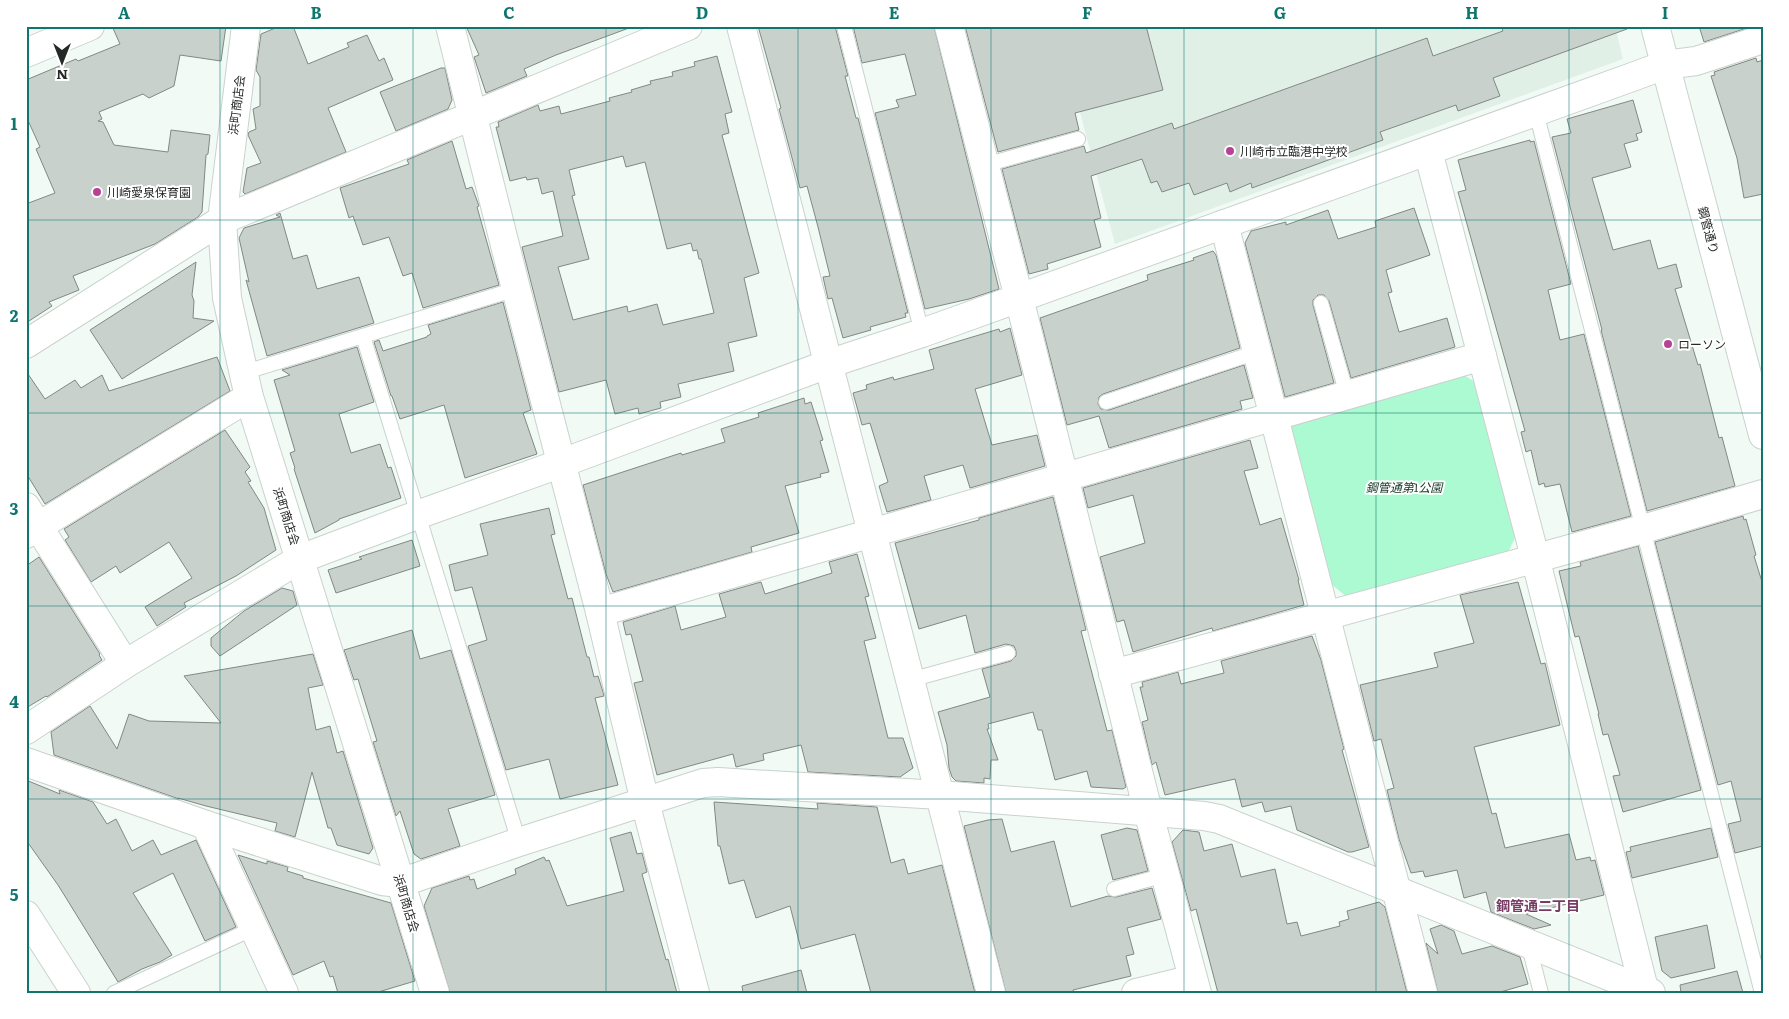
<svg xmlns="http://www.w3.org/2000/svg" width="1789" height="1019" font-family="Literata,'Noto Sans JP',serif">
<style>
.built{fill:#e0f0e7}
.green{fill:#acfad1}
.building{fill:#c8d1cc;stroke:#828985;fill-rule:evenodd}
.lines{fill:none;stroke-linecap:round;stroke-linejoin:round}
.service-casing{stroke:#cad2cd;stroke-width:16}
.minor-casing{stroke:#cad2cd;stroke-width:30}
.tertiary-casing{stroke:#cad2cd;stroke-width:30}
.secondary-casing{stroke:#cad2cd;stroke-width:30}
.service{stroke:#fff;stroke-width:14}
.minor{stroke:#fff;stroke-width:28}
.tertiary{stroke:#fff;stroke-width:28}
.secondary{stroke:#fff;stroke-width:28}
.grid{fill:none;stroke:#0f766e;stroke-width:1;stroke-opacity:0.55}
.poi-dot{fill:#b84196;stroke:#fff;stroke-width:2}
.labels{text-anchor:middle;dominant-baseline:central;stroke-width:4;stroke-linejoin:round;paint-order:stroke}
.street-label{font-size:12px;fill:#252927;stroke:#fff}
.poi-label{font-size:12px;fill:#252927;stroke:#fff;text-anchor:start}
.park-label{font-size:12px;font-style:italic;fill:#113524;stroke:#fff}
.neighbourhood-label{font-size:14px;font-weight:bold;fill:#773b64;stroke:#fff}
.neatline{fill:none;stroke:#0f766e;stroke-width:2}
.grid-label{font-size:16px;text-anchor:middle;font-weight:bold;fill:#0f766e}
</style>
<rect width="100%" height="100%" fill="#f1faf5"/>
<!-- built -->
<polygon class="built" points="1057,26 1615,26 1623,59 1115,244"/>
<!-- green -->
<polygon class="green" points="1459,372 1475,382 1515,538 1505,558 1348,598 1330,583 1290,431 1297,419"/>
<!-- building -->
<g class="building">
<polygon points="112,26 226,26 221,61 180,55 174,86 149,98 143,94 99,112 102,119 98,121 103,122 114,145 168,152 171,130 210,135 208,154 206,155 202,212 198,217 155,244 73,276 79,290 49,302 52,306 26,323 26,204 55,193 36,149 40,147 26,116 26,80 76,59 78,61 120,44"/>
<polygon points="280,26 293,26 308,64 349,47 347,43 367,35 379,61 384,58 393,80 328,108 346,152 245,194 243,192 247,168 261,163 248,135 249,132 256,129 253,109 260,106 260,77 256,70 261,34"/>
<polygon points="466,26 629,26 629,28 556,55 524,69 527,76 486,93 474,57 479,55"/>
<polygon points="758,26 835,26 848,76 845,76 856,118 858,118 908,313 905,313 906,317 870,327 871,330 843,338 832,298 828,299 823,277 830,276 818,227 807,186 800,188 779,109 781,108"/>
<polygon points="853,26 934,26 999,289 969,299 925,309 875,113 899,107 896,100 916,95 905,54 862,63"/>
<polygon points="965,26 1146,26 1163,90 1075,113 1079,130 998,152"/>
<polygon points="1501,26 1627,26 1627,29 1493,78 1500,96 1458,111 1456,105 1380,132 1383,140 1252,188 1251,183 1230,192 1227,183 1194,195 1189,183 1162,192 1157,181 1151,183 1142,159 1091,176 1101,218 1094,220 1101,247 1047,264 1048,269 1029,274 1002,169 1084,146 1086,153 1172,123 1174,129 1427,38 1433,56 1503,31"/>
<polygon points="1699,26 1747,26 1747,28 1704,42"/>
<path d="M717,56L732,112L725,114L729,133L722,135L759,273L744,278L757,336L728,343L734,371L678,384L681,397L660,402L661,408L639,414L638,408L615,414L606,380L559,392L522,247L563,236L553,191L542,194L538,178L527,180L526,177L510,181L496,127H499L498,122L538,105L540,111L559,106L561,114L610,101L609,98L632,92L631,90L651,84L650,81L673,76L672,72L695,66L694,62ZM623,156L626,167L645,162L667,249L691,243L693,251L697,250L699,259H701L714,313L663,325L657,304L628,312L627,306L573,320L558,267L589,259L572,196L575,195L569,170Z"/>
<polygon points="1756,58 1757,62 1763,60 1763,194 1744,198 1737,158 1711,76 1715,75 1714,72"/>
<polygon points="441,68 445,68 452,100 448,109 396,131 380,92"/>
<polygon points="1633,100 1642,132 1636,134 1638,140 1624,144 1631,167 1592,178 1613,250 1650,240 1658,269 1676,264 1682,287 1675,289 1698,365 1700,364 1719,438 1722,437 1735,486 1647,511 1601,330 1602,330 1552,137 1571,133 1567,119"/>
<polygon points="1530,140 1530,142 1534,141 1571,284 1548,290 1560,340 1584,334 1631,516 1572,532 1560,484 1545,487 1544,483 1539,485 1531,450 1526,452 1521,432 1525,431 1458,192 1466,190 1458,160"/>
<polygon points="452,141 466,189 472,187 479,206 477,207 499,285 423,308 412,273 403,276 389,237 363,245 353,216 349,218 340,188 409,164 407,160"/>
<polygon points="1414,208 1430,255 1386,270 1392,292 1388,293 1399,332 1447,318 1455,347 1351,378 1329,301 1324,295 1318,295 1313,300 1313,305 1334,383 1285,397 1245,243 1251,231 1286,222 1286,225 1328,210 1338,239 1376,227 1375,221"/>
<polygon points="280,213 293,259 307,255 317,289 359,277 374,323 267,356 246,280 249,282 239,238 244,228 280,217 276,215"/>
<polygon points="1213,251 1216,255 1240,348 1103,394 1099,397 1098,404 1101,409 1109,410 1244,365 1253,398 1240,401 1242,409 1109,448 1099,416 1067,425 1040,318 1148,280 1147,275 1194,260 1193,258"/>
<polygon points="196,262 192,295 194,301 193,318 214,321 122,379 90,330"/>
<polygon points="503,302 531,410 523,413 537,454 465,478 444,405 400,419 392,396 391,396 374,342 379,340 383,351 427,337 427,336 431,334 428,325"/>
<polygon points="1010,328 1022,375 975,389 992,445 1037,435 1045,466 970,488 963,465 924,476 931,500 887,512 879,486 888,482 870,423 862,425 853,393 867,389 866,385 893,377 894,380 934,369 929,350 999,329 1000,332"/>
<polygon points="357,347 374,402 339,414 351,453 380,444 388,468 391,467 401,498 339,519 339,520 315,533 294,469 295,468 290,453 295,451 274,380 290,375 282,370"/>
<polygon points="217,357 230,391 45,504 26,473 26,371 45,399 75,380 81,388 102,375 109,391"/>
<polygon points="804,398 805,404 811,402 823,440 820,441 829,472 820,474 821,477 785,486 799,533 751,547 752,552 613,592 606,574 583,485 681,453 682,455 725,442 721,429 759,417 758,413"/>
<polygon points="225,430 250,467 245,472 251,481 248,482 264,508 276,550 236,576 184,603 186,607 157,626 145,607 192,578 169,542 120,573 116,566 91,582 65,540 69,537 64,529"/>
<polygon points="1250,440 1258,468 1244,471 1260,525 1281,518 1299,580 1298,580 1304,605 1213,631 1212,628 1133,652 1124,620 1117,622 1100,557 1145,543 1133,495 1088,508 1083,488"/>
<polygon points="1053,497 1086,630 1081,631 1107,731 1112,730 1126,787 1123,789 1091,787 1087,771 1055,780 1042,730 1038,730 1033,712 988,724 989,729 987,729 998,760 991,760 990,779 984,778 984,783 956,781 952,777 949,768 947,745 938,712 990,697 982,669 1011,661 1016,656 1016,651 1014,646 1006,644 975,653 966,615 919,629 895,543 979,520 979,518"/>
<polygon points="549,508 555,534 551,535 568,599 572,598 587,657 589,657 594,677 598,676 603,692 604,696 595,698 618,785 560,799 549,759 506,770 468,646 487,640 472,587 455,591 449,565 488,555 480,524"/>
<polygon points="1743,516 1744,520 1746,519 1756,555 1754,556 1763,585 1763,846 1735,853 1728,824 1741,821 1731,781 1718,785 1655,542"/>
<polygon points="412,540 420,566 336,593 328,570 362,559 359,557"/>
<polygon points="1638,546 1701,790 1623,812 1613,776 1620,775 1608,734 1603,735 1598,714 1599,714 1579,636 1575,637 1559,571 1581,566 1580,562"/>
<polygon points="857,554 869,596 865,597 876,638 864,641 888,738 903,738 913,768 900,777 808,772 801,745 763,754 764,760 736,767 733,754 657,775 634,683 643,681 631,634 626,635 623,622 675,606 681,630 726,617 719,594 761,582 765,594 832,573 829,562"/>
<polygon points="39,557 100,654 99,655 102,660 47,697 46,696 26,708 26,566"/>
<polygon points="1518,582 1541,664 1545,663 1560,725 1474,747 1492,814 1496,813 1505,848 1569,834 1576,860 1590,857 1591,861 1595,860 1604,895 1526,914 1551,925 1534,929 1491,912 1486,892 1464,898 1457,870 1425,877 1423,871 1411,873 1399,839 1387,790 1394,788 1381,739 1374,741 1360,685 1438,667 1434,653 1474,643 1460,595"/>
<polygon points="282,588 293,591 297,605 220,656 211,646 211,638 244,611"/>
<polygon points="412,630 420,659 451,650 495,795 448,809 460,846 421,859 414,854 400,811 396,816 373,742 377,741 358,679 354,680 344,650"/>
<polygon points="1312,636 1321,660 1344,749 1342,750 1369,847 1352,852 1348,852 1297,830 1291,806 1265,812 1262,802 1242,807 1235,779 1165,795 1156,762 1152,765 1142,722 1148,720 1140,687 1143,687 1142,682 1178,672 1181,684 1224,673 1221,661"/>
<polygon points="313,654 323,685 308,688 316,730 330,726 337,753 343,751 373,848 369,854 337,845 331,828 328,828 312,772 295,837 275,831 277,823 206,806 178,798 179,799 54,755 51,732 90,706 117,749 129,714 149,721 221,723 184,676"/>
<polygon points="26,780 60,794 59,790 93,802 107,824 116,819 132,851 153,840 161,855 196,840 236,927 205,941 173,873 133,893 172,955 160,962 142,969 118,982 58,885 26,840"/>
<polygon points="714,802 818,809 817,803 877,807 891,863 904,859 908,874 942,865 975,993 871,993 855,934 801,949 790,906 756,918 744,880 729,884 720,846 718,846"/>
<polygon points="1002,819 1011,852 1054,841 1071,907 1108,896 1116,897 1152,888 1161,919 1127,928 1134,954 1126,956 1131,976 1073,990 1074,993 1006,993 964,826 988,820"/>
<polygon points="1127,828 1137,830 1148,871 1113,880 1101,835"/>
<polygon points="1711,828 1718,857 1632,878 1626,852 1631,851 1630,847"/>
<polygon points="1183,830 1199,832 1204,851 1232,844 1241,877 1275,869 1287,924 1297,922 1301,936 1340,926 1339,922 1349,919 1347,911 1379,902 1385,907 1407,993 1218,993 1196,909 1191,911 1172,842"/>
<polygon points="631,832 637,854 642,853 647,872 642,874 666,960 668,959 677,993 450,993 424,906 432,888 469,876 470,880 474,879 477,889 516,874 515,869 544,857 546,861 549,860 567,906 624,891 610,838"/>
<polygon points="238,855 267,864 267,861 288,867 287,871 303,876 303,878 391,903 415,981 375,993 338,993 333,976 330,977 324,961 293,975"/>
<polygon points="1441,925 1454,931 1462,954 1492,946 1520,957 1528,984 1497,993 1438,993 1426,943 1438,954 1430,929"/>
<polygon points="1707,925 1715,968 1671,978 1662,971 1655,937"/>
<polygon points="801,970 807,993 743,993 742,986"/>
<polygon points="1737,971 1743,993 1681,993 1680,985"/>
</g>
<g class="lines">
<!-- service casing -->
<g class="service-casing">
<g id="service">
<polyline points="844,26 922,333"/>
<polyline points="1536,112 1762,993"/>
<polyline points="985,165 1078,139"/>
<polyline points="1321,303 1347,395"/>
<polyline points="363,336 519,842"/>
<polyline points="242,373 516,289"/>
<polyline points="1106,402 1257,352"/>
<polyline points="910,680 1008,653"/>
<polyline points="1114,889 1165,875"/>
<polyline points="1528,943 1541,993"/>
<polyline points="114,993 254,928"/>
</g>
</g>
<!-- minor casing -->
<g class="minor-casing">
<g id="minor">
<polyline points="246,26 222,220 227,298 249,397 435,993"/>
<polyline points="450,26 516,289 600,612 645,802 695,993"/>
<polyline points="741,26 991,993"/>
<polyline points="949,26 1019,298 1148,811 1197,993"/>
<polyline points="26,53 90,26"/>
<polyline points="1428,151 1535,557 1645,993"/>
<polyline points="1224,224 1423,993"/>
<polyline points="26,344 222,220 688,26"/>
<polyline points="26,507 125,664"/>
<polyline points="26,534 249,397"/>
<polyline points="600,612 1482,356"/>
<polyline points="1113,674 1643,529 1763,494"/>
<polyline points="26,730 125,664 300,559 417,515 562,463 828,364 922,333 1635,76 1665,65 1696,61 1763,39"/>
<polyline points="26,762 206,825 382,881 400,883 519,842 703,783 718,782 940,795 1204,816 1219,819 1651,993"/>
<polyline points="206,825 284,993"/>
<polyline points="1136,993 1193,979"/>
</g>
</g>
<!-- tertiary casing -->
<g class="tertiary-casing">
<polyline id="tertiary" points="1655,26 1763,435"/>
</g>
<!-- secondary casing -->
<g class="secondary-casing">
<polyline id="secondary" points="26,915 76,993"/>
</g>
<!-- service -->
<use href="#service" class="service"/>
<!-- minor -->
<use href="#minor" class="minor"/>
<!-- tertiary -->
<use href="#tertiary" class="tertiary"/>
<!-- secondary -->
<use href="#secondary" class="secondary"/>
</g>
<!-- grid -->
<path class="grid" d="M220,26V993M413,26V993M606,26V993M798,26V993M991,26V993M1184,26V993M1376,26V993M1569,26V993M26,220H1763M26,413H1763M26,606H1763M26,799H1763"/>
<!-- markers -->
<g class="poi-dot">
<circle cx="1230" cy="151" r="5"/>
<circle cx="97" cy="192" r="5"/>
<circle cx="1668" cy="344" r="5"/>
</g>
<g class="labels">
<!-- street labels -->
<g class="street-label">
<text transform="translate(236 105) rotate(-83)">浜町商店会</text>
<text transform="translate(1709 230) rotate(75)">鋼管通り</text>
<text transform="translate(287 516) rotate(72)">浜町商店会</text>
<text transform="translate(407 903) rotate(73)">浜町商店会</text>
</g>
<!-- poi labels -->
<g class="poi-label">
<text x="1240" y="151">川崎市立臨港中学校</text>
<text x="107" y="192">川崎愛泉保育園</text>
<text x="1678" y="344">ローソン</text>
</g>
<!-- park labels -->
<g class="park-label">
<text x="1404" y="487">鋼管通第1公園</text>
</g>
<!-- neighbourhood labels -->
<g class="neighbourhood-label">
<text x="1538" y="905">鋼管通二丁目</text>
</g>
</g>
<!-- border -->
<rect width="1789" height="1019" fill="none" stroke="#ffffff" stroke-width="55"/>
<!-- north arrow -->
<g transform="translate(62 62) rotate(180)" stroke="#ffffff" stroke-width="4" paint-order="stroke">
<path d="M0-4L9 19L0 12L-9 19Z" fill="#252927"/>
<text y="-8" font-size="14" font-weight="bold" text-anchor="middle" fill="#252927">N</text>
</g>
<rect x="28" y="28" width="1734" height="964" class="neatline"/>
<g class="grid-label">
<text x="124" y="19">A</text>
<text x="316" y="19">B</text>
<text x="509" y="19">C</text>
<text x="702" y="19">D</text>
<text x="894" y="19">E</text>
<text x="1087" y="19">F</text>
<text x="1280" y="19">G</text>
<text x="1472" y="19">H</text>
<text x="1665" y="19">I</text>
<text x="14" y="130">1</text>
<text x="14" y="322">2</text>
<text x="14" y="515">3</text>
<text x="14" y="708">4</text>
<text x="14" y="901">5</text>
</g>
</svg>
